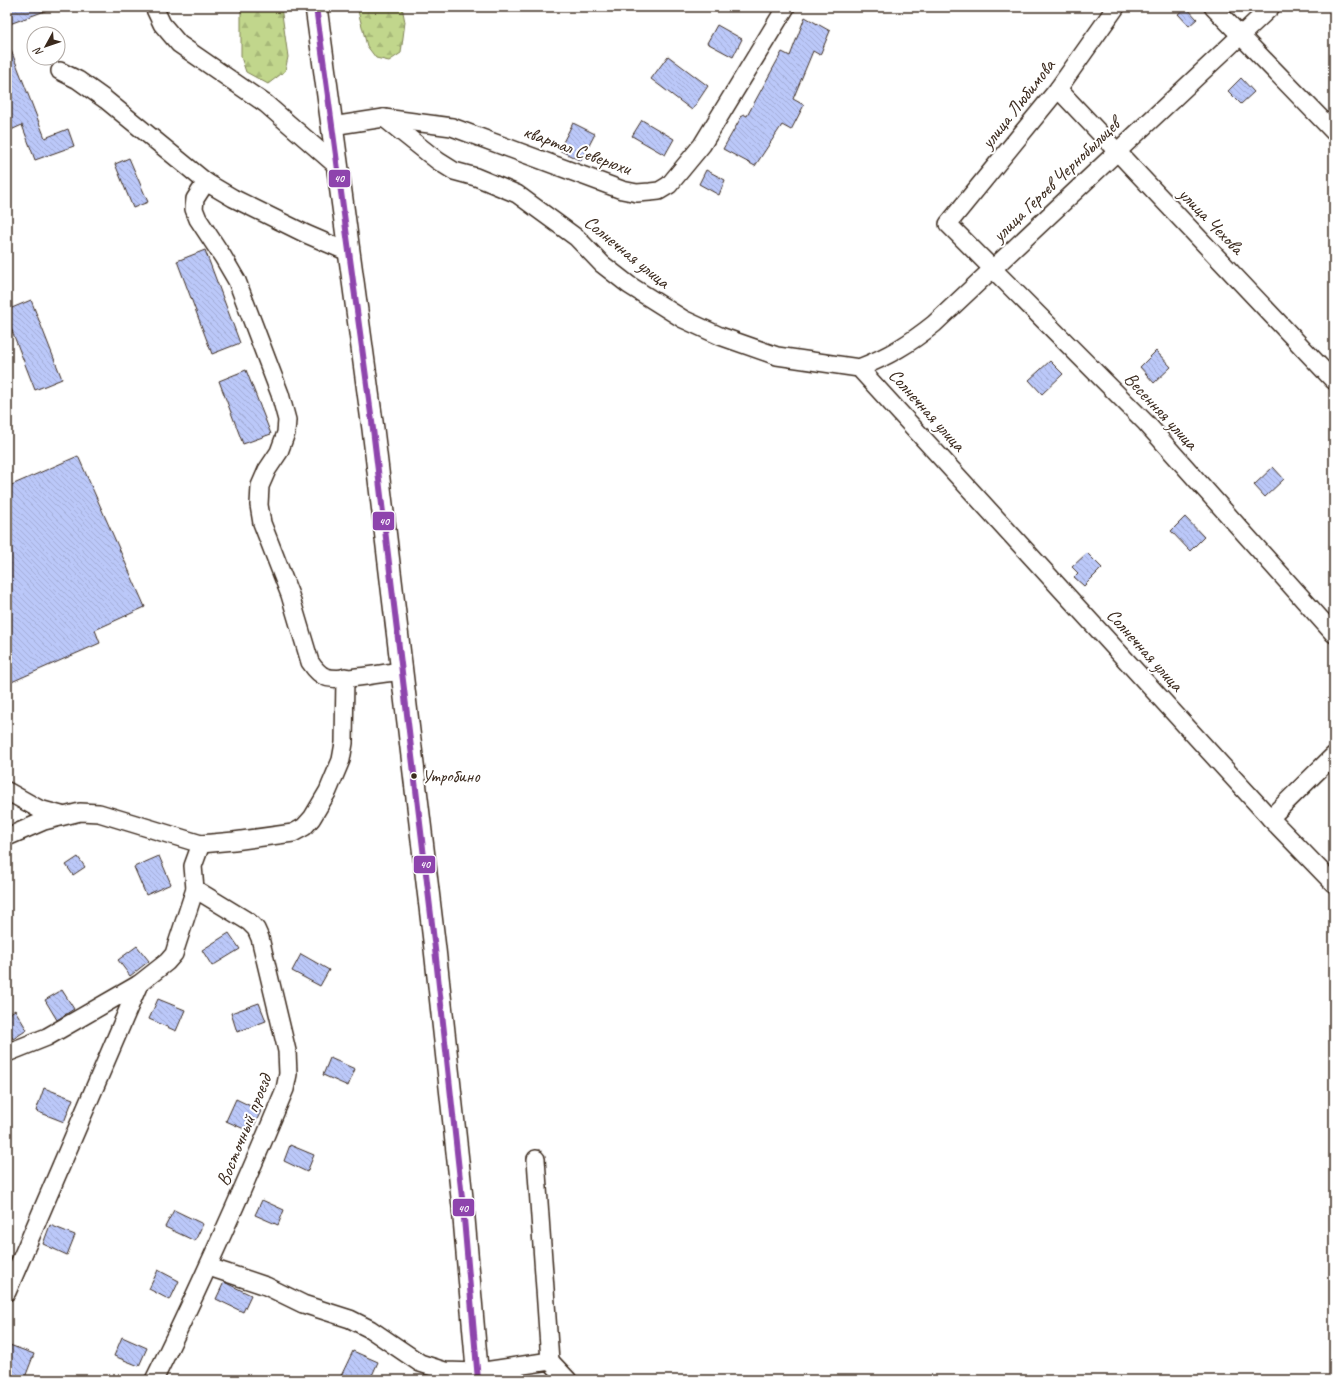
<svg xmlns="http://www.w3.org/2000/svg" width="1341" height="1387" font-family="Caveat,sans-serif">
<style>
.forest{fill:url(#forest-firs);stroke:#7e8055}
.building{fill:url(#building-back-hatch);stroke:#3b2a1e}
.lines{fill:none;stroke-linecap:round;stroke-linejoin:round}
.minor-casing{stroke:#3b2a1e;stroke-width:20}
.major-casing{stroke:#3b2a1e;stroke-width:24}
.minor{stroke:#fff;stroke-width:17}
.major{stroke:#fff;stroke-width:21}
.bus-1-casing{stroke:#fff;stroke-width:9}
.bus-1{stroke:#8e44ad;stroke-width:6}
.bus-dot{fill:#3b2a1e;stroke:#fff;stroke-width:1.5}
.labels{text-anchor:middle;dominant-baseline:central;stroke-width:4;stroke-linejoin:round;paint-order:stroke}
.bus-label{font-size:18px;fill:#3b2a1e;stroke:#fff;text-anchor:start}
.street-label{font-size:19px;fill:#3b2a1e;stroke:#fff}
.line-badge{stroke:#fff;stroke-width:1.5}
.badge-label{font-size:11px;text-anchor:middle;font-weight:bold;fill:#fff}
</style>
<defs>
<pattern id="forest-firs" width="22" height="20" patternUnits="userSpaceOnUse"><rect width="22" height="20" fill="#c1d68c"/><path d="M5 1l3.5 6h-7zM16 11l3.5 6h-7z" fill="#a7b878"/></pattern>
<pattern id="building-back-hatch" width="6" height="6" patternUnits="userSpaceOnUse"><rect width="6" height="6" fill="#bbc8f9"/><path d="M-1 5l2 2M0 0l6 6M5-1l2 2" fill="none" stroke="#a2acd5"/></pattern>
</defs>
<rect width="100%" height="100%" fill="#fff"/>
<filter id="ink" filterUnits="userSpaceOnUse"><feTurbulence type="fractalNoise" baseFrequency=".025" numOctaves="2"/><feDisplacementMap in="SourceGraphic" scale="8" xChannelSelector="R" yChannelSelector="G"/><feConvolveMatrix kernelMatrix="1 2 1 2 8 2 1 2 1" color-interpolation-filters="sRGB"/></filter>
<g filter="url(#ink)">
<!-- forest -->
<g class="forest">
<polygon points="241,7 281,7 288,57 285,71 268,84 246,72 241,57"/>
<polygon points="357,7 402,7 405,22 401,53 389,61 376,58 367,46"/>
</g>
<!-- building -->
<g class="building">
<polygon points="7,7 53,7 53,8 7,25"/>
<polygon points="1186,7 1197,19 1189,26 1178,14"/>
<polygon points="805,17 830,31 820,55 813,51 793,99 804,105 791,130 782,125 755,166 723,149 743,114 747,116 782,52 790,56"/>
<polygon points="717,25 742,39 733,57 707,43"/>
<polygon points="7,40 45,138 68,129 74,146 35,160 22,125 11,130 7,118"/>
<polygon points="668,56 708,86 692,110 651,79"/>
<polygon points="1241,78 1254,92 1241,104 1228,91"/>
<polygon points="642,120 674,139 665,155 632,136"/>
<polygon points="573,123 595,134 581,161 559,150"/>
<polygon points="129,158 148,202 133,208 115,164"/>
<polygon points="706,170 725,180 719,195 699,184"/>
<polygon points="205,250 240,343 212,354 177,261"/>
<polygon points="31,300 62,379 35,390 7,318 7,310"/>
<polygon points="1156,351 1171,367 1154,383 1140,367"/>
<polygon points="1050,361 1063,374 1042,394 1029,380"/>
<polygon points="246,370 271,434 243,444 219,381"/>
<polygon points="78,456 145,607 95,630 100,643 7,684 7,487"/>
<polygon points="1273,467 1284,479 1265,497 1254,485"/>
<polygon points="1185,517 1204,537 1190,551 1171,531"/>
<polygon points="1087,553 1102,568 1084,586 1074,577 1078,573 1072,567"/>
<polygon points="159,856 171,884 146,895 134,867"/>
<polygon points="78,857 85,867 73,875 66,865"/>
<polygon points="229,933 240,949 212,966 202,950"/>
<polygon points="137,946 149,961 130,976 118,960"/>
<polygon points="301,954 329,970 320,986 292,971"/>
<polygon points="62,990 74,1009 57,1020 45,1000"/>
<polygon points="158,999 185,1010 176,1031 149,1019"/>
<polygon points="259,1003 266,1021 237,1032 231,1013"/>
<polygon points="15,1010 27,1030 13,1039 7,1028 7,1015"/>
<polygon points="330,1058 355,1069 348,1086 323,1075"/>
<polygon points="44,1088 73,1099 64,1122 36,1111"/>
<polygon points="236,1099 261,1111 251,1132 226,1121"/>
<polygon points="290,1145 314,1155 307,1172 284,1161"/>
<polygon points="262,1200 284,1210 278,1225 255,1215"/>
<polygon points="174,1210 203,1224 195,1241 165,1227"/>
<polygon points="50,1225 75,1235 67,1255 43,1244"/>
<polygon points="158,1270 179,1281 170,1300 149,1289"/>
<polygon points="224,1282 251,1295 243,1312 216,1299"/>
<polygon points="122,1337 147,1348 139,1366 114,1356"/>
<polygon points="7,1344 34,1354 24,1380 7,1374"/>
<polygon points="353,1351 378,1362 370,1380 339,1380"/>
</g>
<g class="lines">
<!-- minor casing -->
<g class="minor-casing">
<g id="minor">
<polyline points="154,7 162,24 179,44 266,104 337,166"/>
<polyline points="1116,7 1058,89 948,224 1146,423 1334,634"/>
<polyline points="1213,7 1334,132"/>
<polyline points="60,71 78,80 106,100 206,182 233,198 306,234 348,252"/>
<polyline points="1058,89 1334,381"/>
<polyline points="384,118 438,161 454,171 476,177 517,194 577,238 602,264 629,285 683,319 720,336 777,356 859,368 1270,818 1334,884"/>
<polyline points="332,126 384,118 452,127 622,190 637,193 650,192 659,191 669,185 702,145 786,7"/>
<path d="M206,182L195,199L194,209L198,219L223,257L237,281L280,394L287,420L286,433L279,452L267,470L260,486L259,505L262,523L290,595L310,662C314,668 319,675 326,677C339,682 384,673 401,671"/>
<path d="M859,368C889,356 909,344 934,324L1271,7"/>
<polyline points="7,791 39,809 61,815"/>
<polyline points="1270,818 1334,755"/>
<polyline points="7,837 44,821 80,812 99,813 201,844 234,841 293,833 304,827 312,818 328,791 341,760 344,743 345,677"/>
<polyline points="7,1053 47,1037 139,984 167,962 174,954 177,944 195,889 193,866 201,844"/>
<polyline points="536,1159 550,1361"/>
<polyline points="209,1267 266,1286 303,1304 350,1319 370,1329 420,1363 445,1371 478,1372 550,1361 568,1380"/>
<polyline points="7,1292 139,984"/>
<path d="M154,1380C201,1285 244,1188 285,1089L288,1074L287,1051L260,938L256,929L249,922L195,889"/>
</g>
</g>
<!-- major casing -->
<g class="major-casing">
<polyline id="major" points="316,7 373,429 435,949 463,1207 478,1380"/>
</g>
<!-- minor -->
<use href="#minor" class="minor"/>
<!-- major -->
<use href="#major" class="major"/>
<!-- bus-1 casing -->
<g class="bus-1-casing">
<polyline id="bus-1" points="316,7 373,429 435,949 463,1207 478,1380"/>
</g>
<!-- bus-1 -->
<use href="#bus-1" class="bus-1"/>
</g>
</g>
<!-- markers -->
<circle class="bus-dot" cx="414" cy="776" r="3.5"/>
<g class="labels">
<!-- bus labels -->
<g class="bus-label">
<text x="422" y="776">Утробино</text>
</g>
<!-- street labels -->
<g class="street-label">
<text transform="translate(1018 104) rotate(-52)">улица Любимова</text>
<text transform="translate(577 150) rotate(20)">квартал Северюхи</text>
<text transform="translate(1056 180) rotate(-44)">улица Героев Чернобыльцев</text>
<text transform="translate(1211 221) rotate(46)">улица Чехова</text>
<text transform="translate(627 252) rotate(39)">Солнечная улица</text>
<text transform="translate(927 410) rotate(48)">Солнечная улица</text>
<text transform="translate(1161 411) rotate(47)">Весенняя улица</text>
<text transform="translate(1145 650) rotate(48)">Солнечная улица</text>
<text transform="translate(244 1130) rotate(-68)">Восточный проезд</text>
</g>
</g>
<g class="line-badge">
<rect x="328" y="169" width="23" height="19" rx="4" fill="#8e44ad"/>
<rect x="372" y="511" width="23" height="20" rx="4" fill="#8e44ad"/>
<rect x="413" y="855" width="23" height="19" rx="4" fill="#8e44ad"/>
<rect x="452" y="1198" width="23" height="19" rx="4" fill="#8e44ad"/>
</g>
<g class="badge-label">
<text x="339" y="182">40</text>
<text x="384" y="525">40</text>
<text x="425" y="868">40</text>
<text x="463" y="1212">40</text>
</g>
<!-- margin -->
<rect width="1341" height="1387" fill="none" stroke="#fff" stroke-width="24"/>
<rect x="12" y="12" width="1317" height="1363" fill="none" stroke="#3b2a1e" stroke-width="1.5" filter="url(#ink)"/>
<!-- north arrow -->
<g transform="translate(46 46) rotate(230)"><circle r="19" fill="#ffffff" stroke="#b1aaa5"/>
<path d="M0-3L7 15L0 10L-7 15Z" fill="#3b2a1e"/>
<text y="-6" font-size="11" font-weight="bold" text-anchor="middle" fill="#3b2a1e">N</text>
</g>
</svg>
